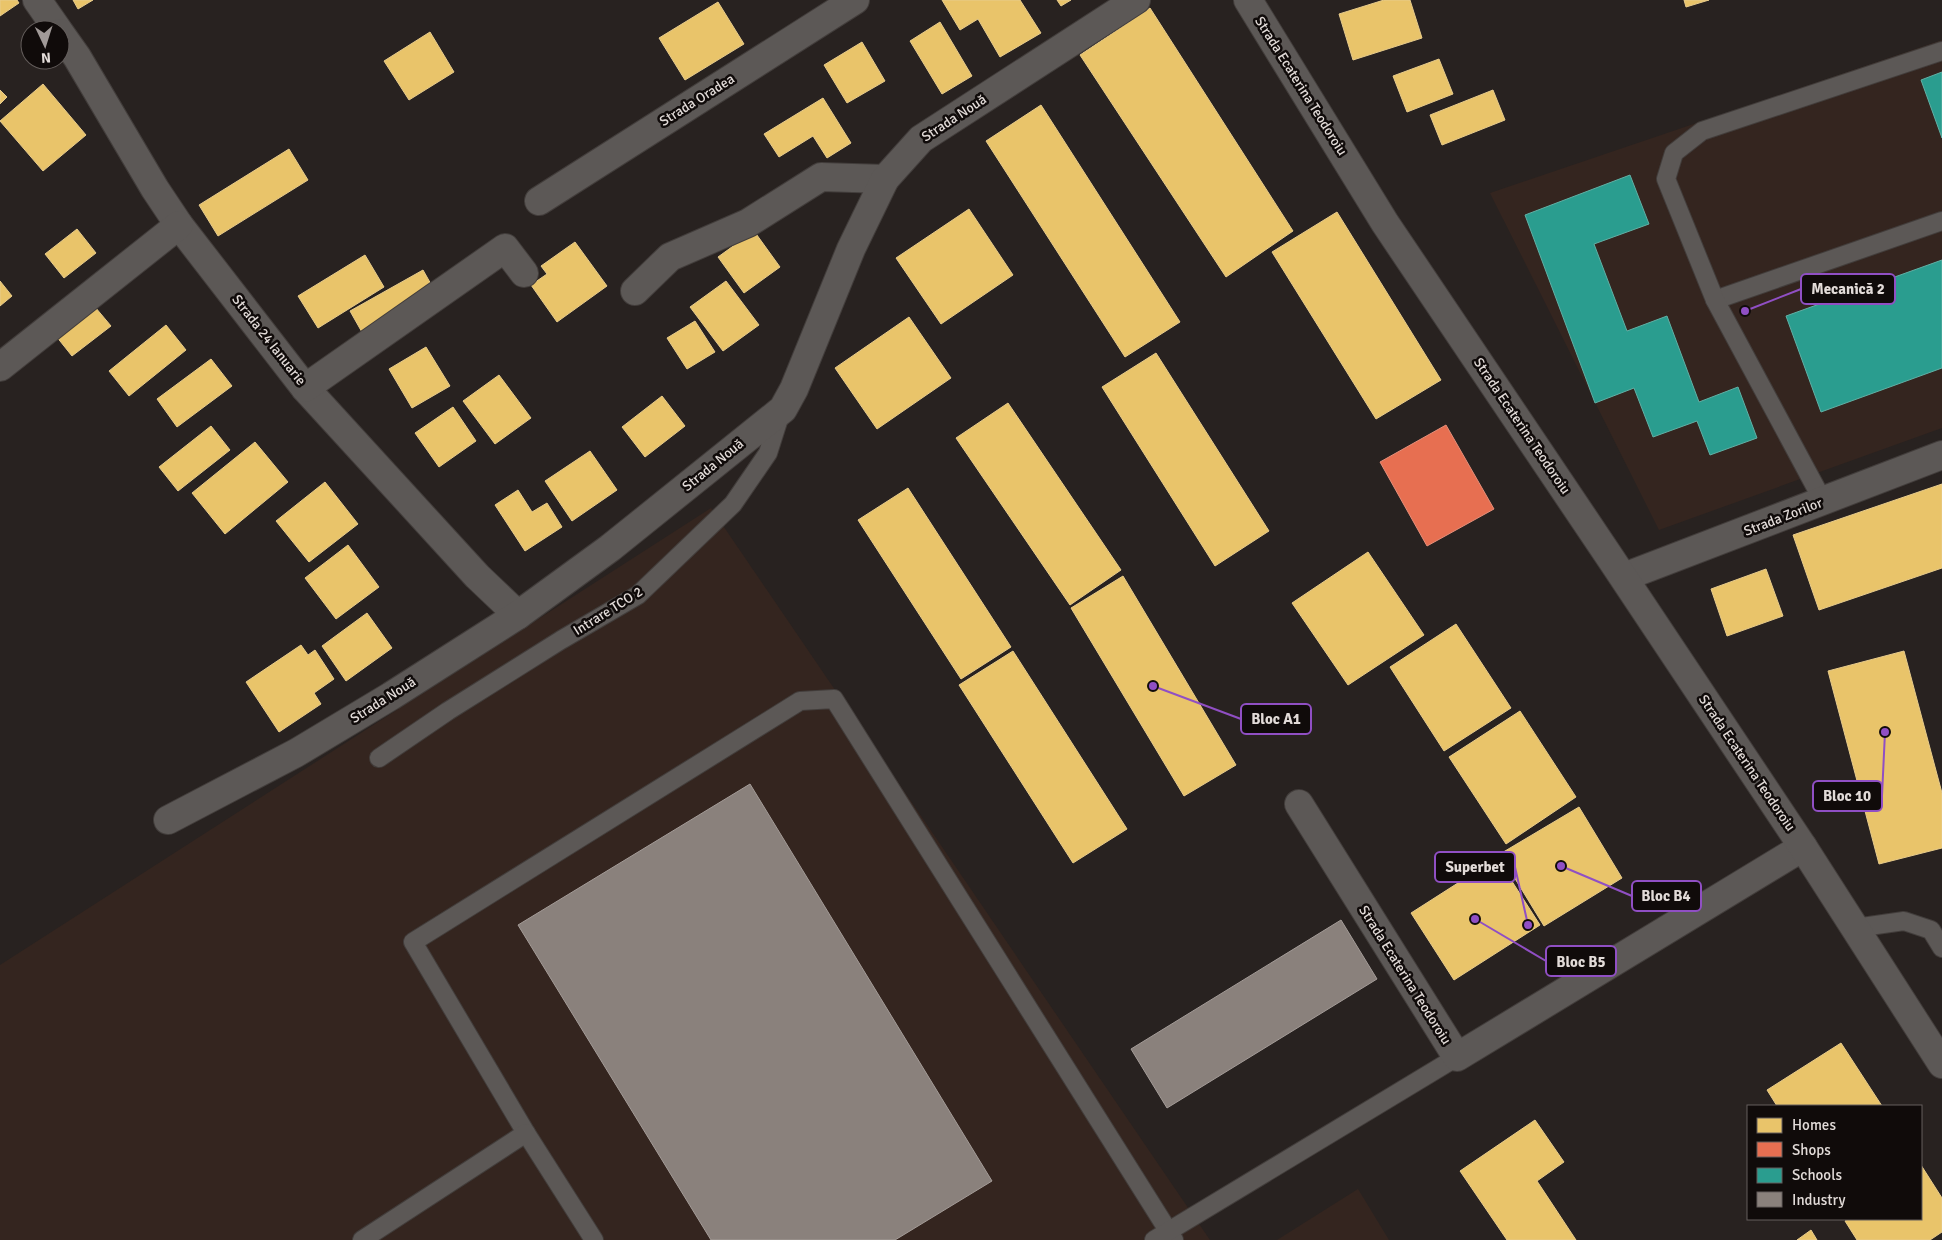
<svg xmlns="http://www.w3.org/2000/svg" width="1942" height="1240" font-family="Signika,sans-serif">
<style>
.built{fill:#34251f}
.homes{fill:#e9c46a;stroke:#e7cb8b}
.shops{fill:#e76f51;stroke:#e68f7a}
.schools{fill:#2a9d8f;stroke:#61b0a5}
.industry{fill:#8a817c;stroke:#a49c98}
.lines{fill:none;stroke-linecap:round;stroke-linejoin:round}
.service-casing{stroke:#423d3b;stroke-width:20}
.minor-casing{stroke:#423d3b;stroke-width:30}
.tertiary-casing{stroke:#423d3b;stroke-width:30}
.secondary-casing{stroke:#423d3b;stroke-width:30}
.service{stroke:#5c5856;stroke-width:18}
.minor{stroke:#5c5856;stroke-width:28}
.tertiary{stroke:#5c5856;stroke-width:28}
.secondary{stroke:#5c5856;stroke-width:28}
.labels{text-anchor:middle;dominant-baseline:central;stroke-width:5;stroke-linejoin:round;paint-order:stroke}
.street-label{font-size:14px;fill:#e2dbd8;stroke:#100b0a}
.leader{fill:none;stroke:#904fc4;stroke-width:2}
.callout-dot{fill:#904fc4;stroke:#100b0a;stroke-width:2}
.callout{fill:#100b0a;stroke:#904fc4;stroke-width:2}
.callout-label{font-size:15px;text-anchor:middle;font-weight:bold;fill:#e2dbd8}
</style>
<rect width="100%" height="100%" fill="#282220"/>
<!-- built -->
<g class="built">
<polygon points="1942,40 1942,428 1659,530 1490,193"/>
<polygon points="711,508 1210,1240 0,1240 0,965"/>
<polygon points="1358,1189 1389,1240 1277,1240"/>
</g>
<!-- homes -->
<g class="homes">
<polygon points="0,0 17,0 19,3 0,16"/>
<polygon points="73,0 93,0 78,9"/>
<polygon points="942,0 1020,0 1041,33 1000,57 978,19 960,30"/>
<polygon points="1057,0 1071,0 1061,6"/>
<polygon points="1384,0 1410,0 1422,38 1353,60 1339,14"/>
<polygon points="1684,0 1709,0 1686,7"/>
<polygon points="718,2 744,44 685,80 659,38"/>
<polygon points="1150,8 1293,231 1226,277 1080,55"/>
<polygon points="940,22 972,76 942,94 910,41"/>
<polygon points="430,32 454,72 409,100 384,61"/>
<polygon points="862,42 885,81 847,103 824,65"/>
<polygon points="1439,59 1453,94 1407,112 1393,76"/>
<polygon points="43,84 86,135 43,171 0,121"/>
<polygon points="0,90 7,97 0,104"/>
<polygon points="1493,90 1505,120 1442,145 1430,115"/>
<polygon points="823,98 851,143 827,158 813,136 779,157 764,134"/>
<polygon points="1041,105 1180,322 1125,357 986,141"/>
<polygon points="289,149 308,180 218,236 199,205"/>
<polygon points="969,209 1013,275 941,324 896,258"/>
<polygon points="1337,212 1441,380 1376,419 1272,252"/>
<polygon points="77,229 96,253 64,278 45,254"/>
<polygon points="754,231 780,267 744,293 718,257"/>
<polygon points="575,242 607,286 557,322 531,285 547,274 541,266"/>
<polygon points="365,255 384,287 318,328 298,296"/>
<polygon points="423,270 436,293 363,334 350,311"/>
<polygon points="0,281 12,296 0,306"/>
<polygon points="726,281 759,325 723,351 690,307"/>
<polygon points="90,301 111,326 72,356 52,331"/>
<polygon points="909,317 951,378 877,429 835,368"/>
<polygon points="695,321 715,352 687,369 667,338"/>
<polygon points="166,325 186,350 129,396 109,371"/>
<polygon points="426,347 450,386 412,408 389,369"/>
<polygon points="1156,353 1269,531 1215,566 1102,387"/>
<polygon points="211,359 232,386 177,427 157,399"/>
<polygon points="499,375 531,418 495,444 463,401"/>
<polygon points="662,396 685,426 645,457 622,427"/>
<polygon points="1008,403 1121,570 1070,605 956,438"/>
<polygon points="453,407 476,441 439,467 415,433"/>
<polygon points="211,426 230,450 178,491 159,467"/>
<polygon points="255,442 288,482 225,534 192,493"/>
<polygon points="590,451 617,490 572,521 545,481"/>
<polygon points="325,482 358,524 309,562 276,521"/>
<polygon points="1942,484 1942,568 1819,610 1793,535"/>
<polygon points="908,488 1011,647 961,679 858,520"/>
<polygon points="518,490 532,512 547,503 562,527 525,551 495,505"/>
<polygon points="348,545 379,587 336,619 305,578"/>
<polygon points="1368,552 1424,635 1348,685 1292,603"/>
<polygon points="1766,569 1783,616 1727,636 1711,589"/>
<polygon points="1123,576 1236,765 1184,796 1071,608"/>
<polygon points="367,613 392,648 346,681 322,646"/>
<polygon points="1456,624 1511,708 1444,751 1390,667"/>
<polygon points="301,645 308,655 315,650 334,679 314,693 321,704 279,732 246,682"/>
<polygon points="1013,651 1127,829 1073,863 959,685"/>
<polygon points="1904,651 1942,793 1942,848 1879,864 1828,671"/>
<polygon points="1520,711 1576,797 1506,844 1449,757"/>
<polygon points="1579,807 1622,878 1544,926 1500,854"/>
<polygon points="1497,858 1540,925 1454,980 1411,913"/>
<polygon points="1841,1043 1882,1106 1777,1106 1767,1090"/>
<polygon points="1535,1120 1564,1162 1537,1181 1576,1240 1507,1240 1460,1171"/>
<polygon points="1921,1165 1942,1198 1942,1232 1930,1240 1857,1240 1845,1221 1849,1219 1921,1219"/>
<polygon points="1811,1230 1817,1240 1797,1240"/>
</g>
<!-- shops -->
<polygon class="shops" points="1446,425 1494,509 1427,546 1380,462"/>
<!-- schools -->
<g class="schools">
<polygon points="1942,72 1942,138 1921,80"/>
<polygon points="1630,175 1649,224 1594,244 1627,331 1667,316 1699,402 1738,387 1757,438 1710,455 1697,421 1653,437 1634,388 1595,403 1525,215"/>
<polygon points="1942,260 1942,368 1821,412 1786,316"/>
</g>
<!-- industry -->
<g class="industry">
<polygon points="750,784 992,1181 895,1240 711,1240 518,925"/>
<polygon points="1341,920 1377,979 1167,1108 1131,1049"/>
</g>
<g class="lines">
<!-- service casing -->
<g class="service-casing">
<g id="service">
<polyline points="1715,300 1942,221"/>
<polyline points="1823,501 1715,300 1666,179 1674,153 1702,131 1942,51"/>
<polyline points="379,758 448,711 561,640 638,595 733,504 768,453 781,412"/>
<polyline points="1855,928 1904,921 1931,930 1942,948"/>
<polyline points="526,1133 413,942 800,701 834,699 1174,1240"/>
<polyline points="362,1240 526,1133 594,1240"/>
<polyline points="1154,1240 1457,1057"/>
</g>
</g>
<!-- minor casing -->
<g class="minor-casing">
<g id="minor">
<polyline points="37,0 58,30"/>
<polyline points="60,33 77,57 155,189 179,225 305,388 477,576 518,615"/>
<polyline points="539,201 855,0"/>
<polyline points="635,291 670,257 748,223 821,177 885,179"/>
<polyline points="0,367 179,225"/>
<polyline points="305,388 505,248 524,273"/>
<polyline points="1299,804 1457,1057 1803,847"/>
<polyline points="168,820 296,753 391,696 518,615 610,548 783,409 794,389 851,249 885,179 921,139 1136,0"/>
</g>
</g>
<!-- tertiary casing -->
<g class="tertiary-casing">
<polyline id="tertiary" points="1624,577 1942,455"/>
</g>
<!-- secondary casing -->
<g class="secondary-casing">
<polyline id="secondary" points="1248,0 1385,223 1611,559 1803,847 1942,1064"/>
</g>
<!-- service -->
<use href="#service" class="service"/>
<!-- minor -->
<use href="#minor" class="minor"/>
<!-- tertiary -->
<use href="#tertiary" class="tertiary"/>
<!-- secondary -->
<use href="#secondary" class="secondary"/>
</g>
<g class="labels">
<!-- street labels -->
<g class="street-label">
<text transform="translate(1301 86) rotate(58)">Strada Ecaterina Teodoroiu</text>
<text transform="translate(697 100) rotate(-32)">Strada Oradea</text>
<text transform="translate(954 118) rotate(-33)">Strada Nouă</text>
<text transform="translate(269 340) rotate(52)">Strada 24 Ianuarie</text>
<text transform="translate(1522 426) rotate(56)">Strada Ecaterina Teodoroiu</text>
<text transform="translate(713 465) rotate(-39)">Strada Nouă</text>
<text transform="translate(1783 517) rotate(-21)">Strada Zorilor</text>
<text transform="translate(608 611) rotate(-32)">Intrare TCO 2</text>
<text transform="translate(383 700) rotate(-32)">Strada Nouă</text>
<text transform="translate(1747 763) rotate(56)">Strada Ecaterina Teodoroiu</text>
<text transform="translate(1405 975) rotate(58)">Strada Ecaterina Teodoroiu</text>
</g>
</g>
<!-- callouts -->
<path class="leader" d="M1745 311L1801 289M1153 686L1241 719M1885 732L1882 796M1528 925L1515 867M1561 866L1632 896M1475 919L1546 961"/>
<g class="callout-dot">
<circle cx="1745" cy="311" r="5"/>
<circle cx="1153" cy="686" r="5"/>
<circle cx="1885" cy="732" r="5"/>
<circle cx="1528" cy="925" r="5"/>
<circle cx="1561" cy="866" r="5"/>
<circle cx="1475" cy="919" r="5"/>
</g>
<g class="callout">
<rect x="1801" y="274" width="94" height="30" rx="5"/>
<rect x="1241" y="704" width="70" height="30" rx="5"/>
<rect x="1813" y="781" width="69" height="30" rx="5"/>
<rect x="1435" y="852" width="80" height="30" rx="5"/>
<rect x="1632" y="881" width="69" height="30" rx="5"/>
<rect x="1546" y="946" width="70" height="30" rx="5"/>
</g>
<g class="callout-label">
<text x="1848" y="294">Mecanică 2</text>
<text x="1276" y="724">Bloc A1</text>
<text x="1847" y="801">Bloc 10</text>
<text x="1475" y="872">Superbet</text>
<text x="1666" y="901">Bloc B4</text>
<text x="1581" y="967">Bloc B5</text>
</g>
<!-- legend -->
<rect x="1747" y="1105" width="175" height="115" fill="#100b0a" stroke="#645e5c"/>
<rect x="1757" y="1118" width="25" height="15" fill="#e9c46a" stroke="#645e5c"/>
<text x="1792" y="1130" font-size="15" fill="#e2dbd8">Homes</text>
<rect x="1757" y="1142" width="25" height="15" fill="#e76f51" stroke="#645e5c"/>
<text x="1792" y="1155" font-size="15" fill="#e2dbd8">Shops</text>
<rect x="1757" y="1168" width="25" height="15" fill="#2a9d8f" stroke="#645e5c"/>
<text x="1792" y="1180" font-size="15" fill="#e2dbd8">Schools</text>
<rect x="1757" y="1192" width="25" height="15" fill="#8a817c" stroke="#645e5c"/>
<text x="1792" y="1205" font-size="15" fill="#e2dbd8">Industry</text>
<!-- north arrow -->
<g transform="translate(45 45) rotate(176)"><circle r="24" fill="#100b0a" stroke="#645e5c"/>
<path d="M0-4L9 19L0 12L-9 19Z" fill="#a19a98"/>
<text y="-8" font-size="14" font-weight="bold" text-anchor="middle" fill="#e2dbd8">N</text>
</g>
</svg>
